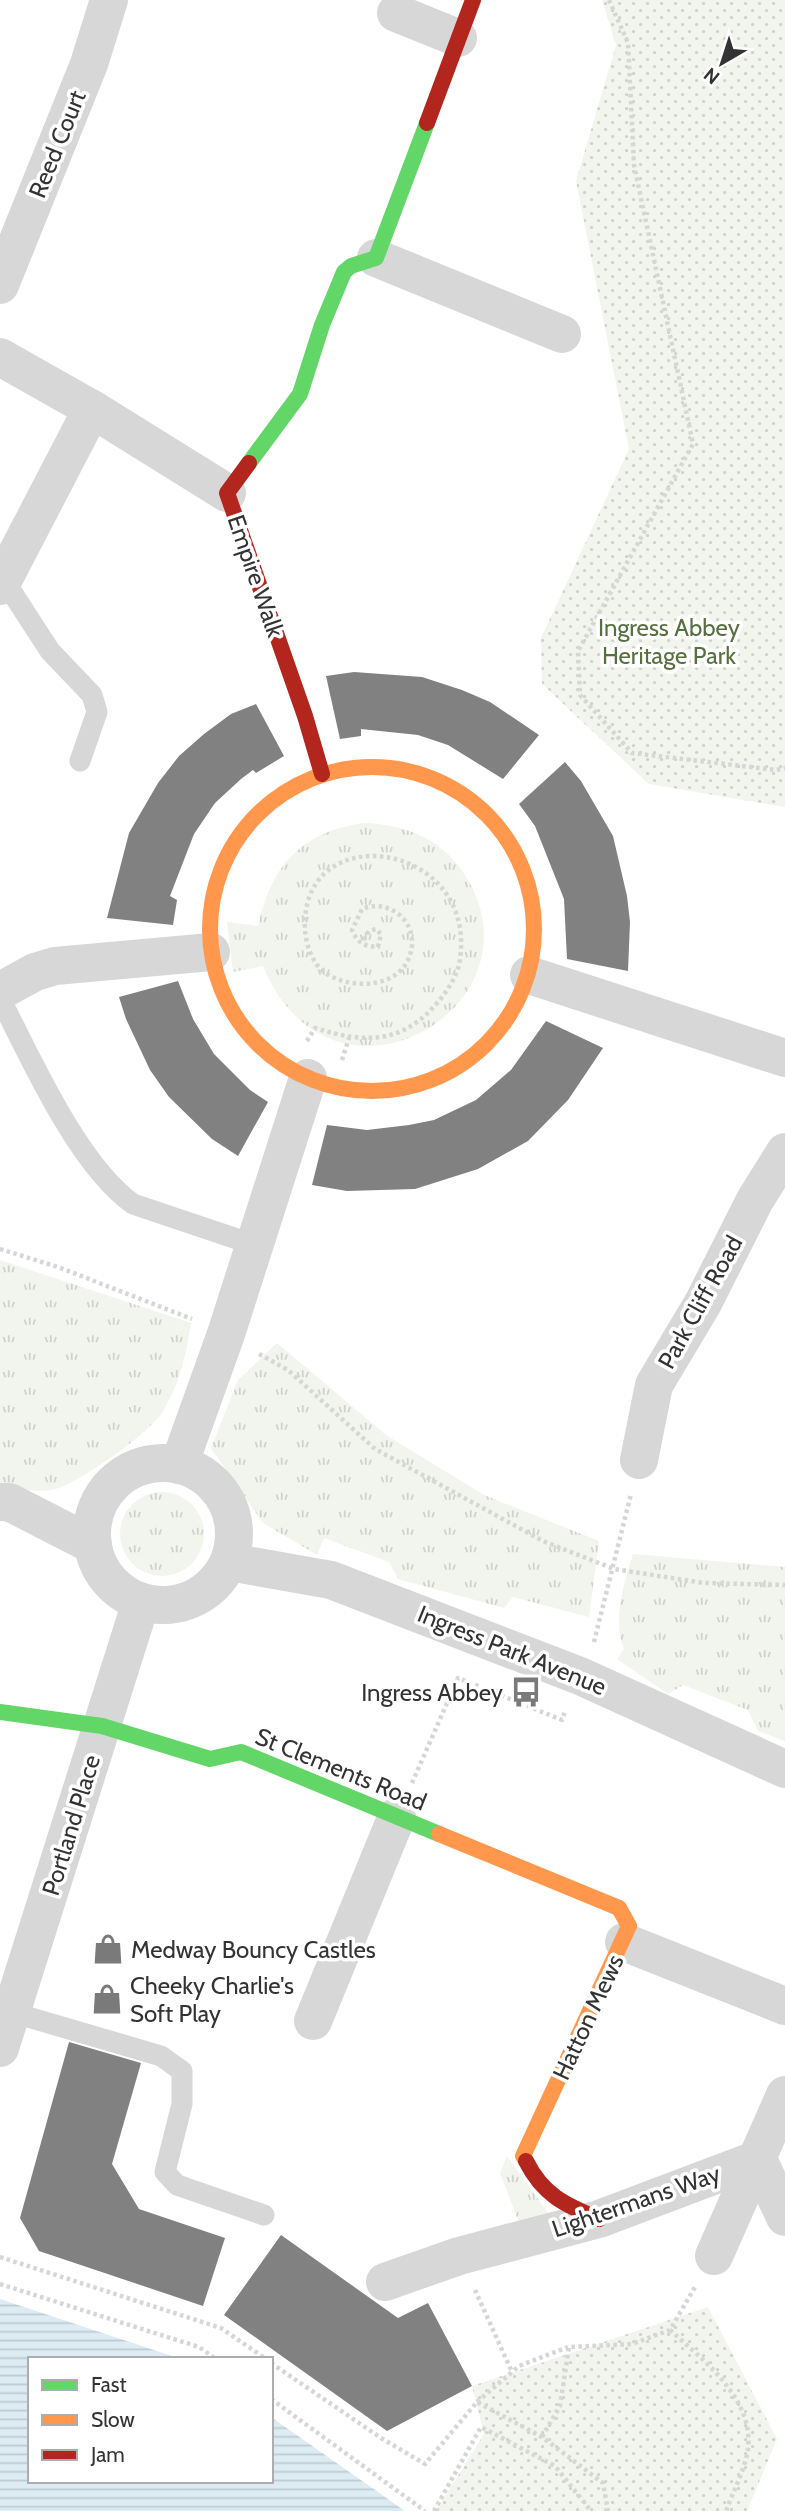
<svg xmlns="http://www.w3.org/2000/svg" width="785" height="2511" font-family="Cabin,sans-serif">
<style>
.grass{fill:url(#grass-tufts)}
.park{fill:url(#park-dots)}
.water{fill:url(#water-rules)}
.building{fill:#818181}
.lines{fill:none;stroke-linecap:round;stroke-linejoin:round}
.path{stroke:#d6d6d6;stroke-width:4.5;stroke-dasharray:3.5 3.5;stroke-linecap:butt}
.lane{stroke:#d7d7d7;stroke-width:21}
.street{stroke:#d7d7d7;stroke-width:38}
.fast{stroke:#63d668;stroke-width:16}
.slow{stroke:#ff974d;stroke-width:16}
.jam{stroke:#b3261e;stroke-width:16}
.labels{text-anchor:middle;dominant-baseline:central;stroke-width:7;stroke-linejoin:round;paint-order:stroke}
.street-label{font-size:24px;fill:#333;stroke:#fff}
.park-label{font-size:24px;fill:#56703f;stroke:#fff}
.poi-label{font-size:24px;fill:#333;stroke:#fff;text-anchor:start}
</style>
<defs>
<pattern id="grass-tufts" width="24" height="20" patternUnits="userSpaceOnUse" patternTransform="scale(1.75)"><rect width="24" height="20" fill="#f1f5ed"/><path d="M3 7l-1-3M5 7V3M7 7l1-3M15 17l-1-3M17 17v-4M19 17l1-3" fill="none" stroke="#cfd2cc"/></pattern>
<pattern id="park-dots" width="8" height="8" patternUnits="userSpaceOnUse" patternTransform="scale(1.75)"><rect width="8" height="8" fill="#f1f5ed"/><path d="M2 2h.1M6 6h.1" fill="none" stroke="#cfd2cc" stroke-width="1.8" stroke-linecap="round"/></pattern>
<pattern id="water-rules" width="6" height="5" patternUnits="userSpaceOnUse" patternTransform="scale(1.75)"><rect width="6" height="5" fill="#ddebf3"/><path d="M0 2.5h6" fill="none" stroke="#becad1"/></pattern>
</defs>
<rect width="100%" height="100%" fill="#fff"/>
<!-- grass -->
<g class="grass">
<path d="M362,823C403,824 439,837 463,872C552,1005 332,1134 263,966L233,972L227,922L258,926C271,866 300,833 362,823Z"/>
<path d="M0,1260L191,1323C186,1355 180,1383 163,1411C150,1433 84,1479 59,1488C42,1494 17,1489 0,1485Z"/>
<polygon points="277,1343 386,1435 484,1495 599,1541 589,1617 513,1597 504,1608 398,1579 389,1562 324,1538 317,1555 263,1523 211,1448 238,1380"/>
<circle cx="162" cy="1534" r="42"/>
<path d="M633,1554L785,1567V1741L758,1731L748,1710L683,1685L668,1694L617,1659L624,1649C612,1619 624,1585 633,1554Z"/>
<polygon points="507,2156 549,2214 541,2214 546,2228 523,2233 500,2173"/>
</g>
<!-- park -->
<g class="park">
<polygon points="602,0 785,0 785,807 649,784 542,684 541,638 629,449 576,181 616,45"/>
<polygon points="708,2307 777,2439 747,2511 436,2511 484,2434 472,2386"/>
</g>
<!-- water -->
<polygon class="water" points="0,2299 181,2359 30,2359 30,2481 271,2481 271,2417 405,2511 0,2511"/>
<!-- building -->
<g class="building">
<polygon points="354,672 422,677 462,690 490,702 539,735 503,779 448,745 418,735 361,729 361,736 340,739 326,676"/>
<polygon points="256,704 284,756 256,773 253,770 241,779 215,803 194,834 170,896 177,900 173,925 107,918 129,833 158,783 179,756 204,734 231,714"/>
<polygon points="565,762 581,781 613,836 627,896 630,922 628,971 567,959 564,899 535,826 519,804"/>
<polygon points="178,981 193,1019 214,1054 250,1090 268,1102 238,1156 212,1139 169,1097 150,1070 126,1019 119,997"/>
<polygon points="546,1021 603,1048 568,1100 528,1141 478,1169 415,1189 347,1191 312,1185 327,1125 367,1130 409,1125 434,1120 476,1100 511,1070"/>
<polygon points="69,2042 141,2063 112,2164 139,2209 225,2238 203,2306 39,2251 20,2218"/>
<polygon points="281,2235 398,2318 428,2303 472,2386 387,2431 224,2315"/>
</g>
<g class="lines">
<!-- path -->
<g class="path">
<polyline points="609,0 628,43 634,165 693,444 578,651 580,695 632,753 776,770 785,768"/>
<path d="M307,1041L315,1028C366,1044 403,1044 439,1001C449,988 458,975 460,959C477,840 299,816 305,930C306,944 312,963 324,972C352,992 408,989 412,945C414,917 386,899 362,909L352,930C358,943 363,946 378,947L381,934L376,929L369,931L361,943"/>
<polyline points="342,1060 349,1038"/>
<polyline points="0,1249 58,1267 192,1319"/>
<polyline points="259,1354 288,1370 375,1449 543,1541 614,1569 704,1583 785,1585"/>
<polyline points="594,1642 631,1494"/>
<polyline points="412,1783 458,1678 562,1720 565,1711"/>
<polyline points="0,2257 221,2328 266,2359"/>
<polyline points="0,2284 199,2347 216,2359"/>
<polyline points="475,2290 512,2372"/>
<path d="M670,2330C703,2360 754,2398 748,2449C745,2469 733,2492 726,2511"/>
<polyline points="271,2363 381,2438 425,2464 477,2402 542,2437 603,2483 608,2511"/>
<polyline points="271,2399 425,2511"/>
<polyline points="477,2402 519,2366 568,2347"/>
<polyline points="542,2437 560,2406 569,2347 632,2344 670,2330 695,2287"/>
<polyline points="434,2511 481,2427 555,2466 591,2511"/>
</g>
<!-- lane -->
<g class="lane">
<polyline points="4,580 50,651 92,695 97,712 80,761"/>
<path d="M0,998C31,1059 78,1165 133,1204L255,1245"/>
<polyline points="11,2012 161,2056 182,2071 182,2104 165,2172 177,2185 264,2215"/>
</g>
<!-- street -->
<g class="street">
<polyline points="396,13 458,38"/>
<polyline points="376,258 562,334"/>
<polyline points="0,285 89,64 109,0"/>
<polyline points="0,357 92,409 227,493"/>
<polyline points="0,586 92,409"/>
<polyline points="529,975 785,1058"/>
<polyline points="0,991 35,972 55,966 211,952"/>
<polyline points="639,1460 654,1385 703,1303 755,1200 785,1152"/>
<circle cx="163" cy="1534" r="71"/>
<polyline points="179,1465 226,1334 308,1078"/>
<polyline points="0,1502 9,1502 93,1545"/>
<polyline points="229,1562 331,1580 580,1676 785,1769"/>
<polyline points="624,1942 785,2006"/>
<polyline points="313,2021 397,1816"/>
<polyline points="0,2048 141,1602"/>
<polyline points="714,2256 785,2095"/>
<polyline points="385,2282 459,2256 599,2219 758,2159 785,2217"/>
</g>
<!-- fast -->
<g class="fast">
<polyline points="249,463 300,394 322,325 344,272 351,266 376,258 427,123"/>
<polyline points="0,1712 102,1726 210,1759 241,1752 439,1834"/>
</g>
<!-- slow -->
<g class="slow">
<circle cx="372" cy="929" r="162"/>
<polyline points="439,1834 619,1908 629,1926 523,2156 526,2161"/>
</g>
<!-- jam -->
<g class="jam">
<polyline points="427,123 473,0"/>
<polyline points="249,463 227,493 305,716 322,774"/>
<path d="M526,2161C543,2195 565,2205 599,2219"/>
</g>
</g>
<!-- icons -->
<defs>
<g id="bus-bare" transform="scale(2.415)"><path d="M-5-6H5V4H4V6H2V4H-2V6H-4V4H-5ZM-3.5-4V0h7V-4ZM-3.5 1.2v1.5H-2V1.2ZM2 1.2v1.5H3.5V1.2Z" fill="#7a7a7a" stroke="#fff" stroke-width="2.5" paint-order="stroke"/></g>
<g id="shop-bare" transform="scale(2.415)"><path d="M-5-2.5h2.3a2.7 3.5 0 0 1 5.4 0H5L5.5 6h-11ZM-1.5-2.5h3a1.5 2.3 0 0 0-3 0Z" fill="#7a7a7a" stroke="#fff" stroke-width="2.5" paint-order="stroke"/></g>
</defs>
<g fill-rule="evenodd">
<use href="#bus-bare" x="526" y="1692"/>
<use href="#shop-bare" x="108" y="1949"/>
<use href="#shop-bare" x="107" y="1999"/>
</g>
<g class="labels">
<!-- street labels -->
<g class="street-label">
<text transform="translate(57 144) rotate(-68)">Reed Court</text>
<text transform="translate(256 576) rotate(71)">Empire Walk</text>
<text transform="translate(700 1302) rotate(-61)">Park Cliff Road</text>
<text transform="translate(512 1650) rotate(22)">Ingress Park Avenue</text>
<text transform="translate(341 1769) rotate(22)">St Clements Road</text>
<text transform="translate(71 1825) rotate(-73)">Portland Place</text>
<text transform="translate(588 2017) rotate(-65)">Hatton Mews</text>
<text transform="translate(636 2201) rotate(-19)">Lightermans Way</text>
</g>
<!-- park labels -->
<g class="park-label">
<text x="669" y="627">Ingress Abbey<tspan x="669" dy="28">Heritage Park</tspan></text>
</g>
<!-- poi labels -->
<g class="poi-label">
<text x="503" y="1692" text-anchor="end">Ingress Abbey</text>
<text x="131" y="1949">Medway Bouncy Castles</text>
<text x="130" y="1985">Cheeky Charlie's<tspan x="130" dy="28">Soft Play</tspan></text>
</g>
</g>
<!-- legend -->
<rect x="28" y="2357" width="245" height="126" fill="#ffffff" stroke="#adadad" stroke-width="2"/>
<rect x="42" y="2380" width="35" height="10" fill="#63d668" stroke="#adadad" stroke-width="2"/>
<text x="91" y="2392" font-size="21" fill="#333333">Fast</text>
<rect x="42" y="2415" width="35" height="10" fill="#ff974d" stroke="#adadad" stroke-width="2"/>
<text x="91" y="2427" font-size="21" fill="#333333">Slow</text>
<rect x="42" y="2450" width="35" height="10" fill="#b3261e" stroke="#adadad" stroke-width="2"/>
<text x="91" y="2462" font-size="21" fill="#333333">Jam</text>
<!-- north arrow -->
<g transform="translate(722 63) rotate(219)" stroke="#ffffff" stroke-width="5" paint-order="stroke">
<path d="M0-5L12 26L0 18L-12 26Z" fill="#333333"/>
<text y="-10" font-size="19" font-weight="bold" text-anchor="middle" fill="#333333">N</text>
</g>
</svg>
